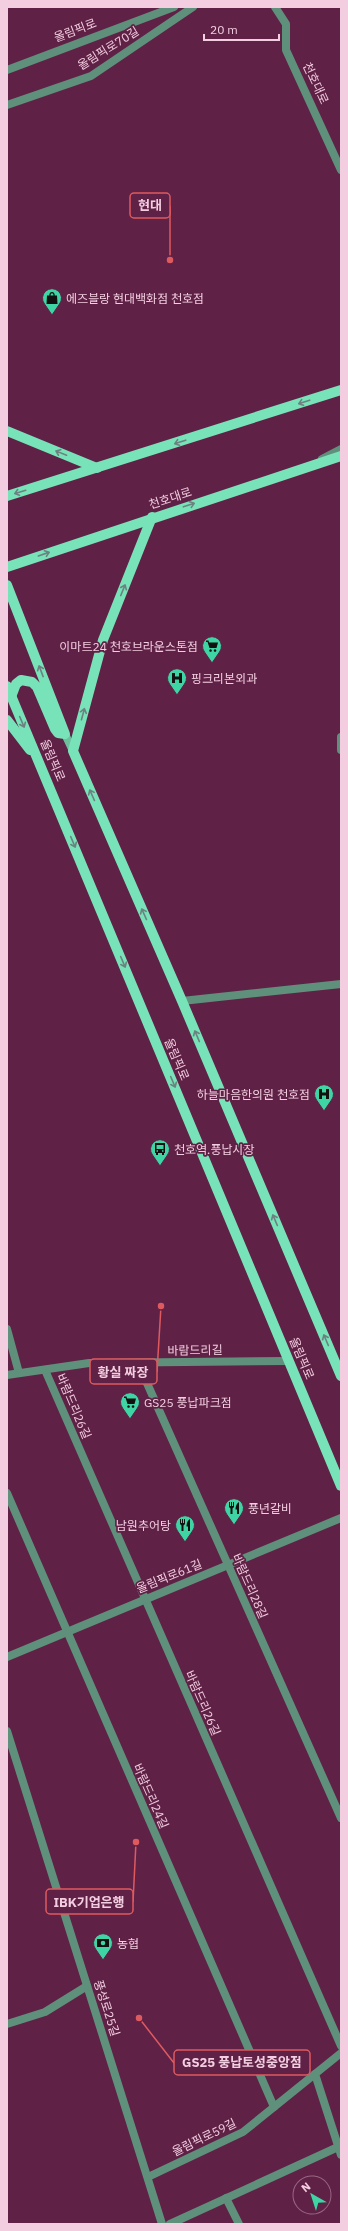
<svg xmlns="http://www.w3.org/2000/svg" width="348" height="2231" font-family="'IBM Plex Sans','Noto Sans KR',sans-serif">
<style>
.lines{fill:none;stroke-linecap:round;stroke-linejoin:round}
.service{stroke:#5f907b;stroke-width:8}
.minor{stroke:#5f907b;stroke-width:8}
.secondary{stroke:#6ebe9e;stroke-width:8}
.primary{stroke:#78e2b9;stroke-width:10}
.oneway{stroke:#6c8280}
.labels{text-anchor:middle;dominant-baseline:central;stroke-width:3.5;stroke-linejoin:round;paint-order:stroke}
.street-label{font-size:12px;fill:#f3cde0;stroke:#5f2246}
.poi-label{font-size:12px;fill:#f3cde0;stroke:#5f2246;text-anchor:start}
.leader{fill:none;stroke:#df5a5f;stroke-width:1.5}
.callout-dot{fill:#df5a5f;stroke:#5f2246;stroke-width:1.5}
.callout{fill:#5f2246;stroke:#df5a5f;stroke-width:1.5}
.callout-label{font-size:13px;text-anchor:middle;font-weight:bold;fill:#f3cde0}
</style>
<rect width="100%" height="100%" fill="#5f2246"/>
<g class="lines">
<!-- service -->
<g class="service">
<polyline points="322,459 341,449"/>
<polyline points="138,1363 341,1818"/>
<polyline points="45,1370 341,2046"/>
<polyline points="7,1493 274,2107"/>
<polyline points="226,2198 239,2224"/>
</g>
<!-- minor -->
<g class="minor">
<polyline points="275,7 286,24 286,50 341,170"/>
<polyline points="7,70 174,7"/>
<polyline points="7,105 91,76 193,7"/>
<polyline points="341,737 341,750"/>
<polyline points="182,1001 341,984"/>
<polyline points="7,1329 19,1373"/>
<polyline points="7,1375 89,1363 289,1361"/>
<polyline points="7,1657 341,1518"/>
<polyline points="7,1731 162,2224"/>
<polyline points="7,2024 45,2012 87,1986"/>
<polyline points="315,2074 341,2155"/>
<polyline points="148,2177 243,2132 341,2053"/>
<polyline points="170,2224 338,2147"/>
</g>
<!-- secondary -->
<polyline class="secondary" points="65,734 73,751"/>
<!-- primary -->
<g class="primary">
<polyline points="7,431 97,468"/>
<polyline points="7,496 341,390"/>
<polyline points="152,517 103,640 73,751 182,1001 341,1376"/>
<polyline points="7,567 341,456"/>
<polyline points="7,585 65,734 58,733 55,729 37,687 32,682 21,680 16,684 11,697"/>
<polyline points="7,686 341,1486"/>
<polyline points="7,720 30,750"/>
</g>
</g>
<!-- one-way arrows -->
<defs><path id="oneway-shaft" d="M-6 0H5M1.5-3L5.5 0L1.5 3" fill="none" stroke-width="1.6" stroke-linecap="round" stroke-linejoin="round"/></defs>
<g class="oneway">
<use href="#oneway-shaft" transform="translate(304 402) rotate(162)"/>
<use href="#oneway-shaft" transform="translate(180 442) rotate(162)"/>
<use href="#oneway-shaft" transform="translate(61 453) rotate(-158)"/>
<use href="#oneway-shaft" transform="translate(20 492) rotate(163)"/>
<use href="#oneway-shaft" transform="translate(189 505) rotate(-18)"/>
<use href="#oneway-shaft" transform="translate(44 554) rotate(-19)"/>
<use href="#oneway-shaft" transform="translate(123 590) rotate(-68)"/>
<use href="#oneway-shaft" transform="translate(41 671) rotate(-111)"/>
<use href="#oneway-shaft" transform="translate(83 714) rotate(-75)"/>
<use href="#oneway-shaft" transform="translate(22 722) rotate(67)"/>
<use href="#oneway-shaft" transform="translate(92 795) rotate(-114)"/>
<use href="#oneway-shaft" transform="translate(73 842) rotate(67)"/>
<use href="#oneway-shaft" transform="translate(144 914) rotate(-114)"/>
<use href="#oneway-shaft" transform="translate(123 962) rotate(67)"/>
<use href="#oneway-shaft" transform="translate(197 1036) rotate(-113)"/>
<use href="#oneway-shaft" transform="translate(173 1082) rotate(67)"/>
<use href="#oneway-shaft" transform="translate(275 1220) rotate(-113)"/>
<use href="#oneway-shaft" transform="translate(326 1340) rotate(-113)"/>
</g>
<!-- icons -->
<defs>
<g id="shop-pin" transform="scale(1)"><path d="M0 17L-7.5 6A9.5 9.5 0 1 1 7.5 6Z" fill="#3ed4a3" stroke="#5f2246"/><path d="M-5-2.5h2.3a2.7 3.5 0 0 1 5.4 0H5L5.5 6h-11ZM-1.5-2.5h3a1.5 2.3 0 0 0-3 0Z" fill="#111"/></g>
<g id="supermarket-pin" transform="scale(1)"><path d="M0 17L-7.5 6A9.5 9.5 0 1 1 7.5 6Z" fill="#3ed4a3" stroke="#5f2246"/><path d="M-6-5.5h2.5l.6 2H6L4.5 2H-2.5L-4.4-4H-6ZM-1.5 3.2a1.3 1.3 0 1 0 .1 0ZM3 3.2a1.3 1.3 0 1 0 .1 0Z" fill="#111"/></g>
<g id="hospital-pin" transform="scale(1)"><path d="M0 17L-7.5 6A9.5 9.5 0 1 1 7.5 6Z" fill="#3ed4a3" stroke="#5f2246"/><path d="M-5-5h3v3.5h4V-5h3V5h-3V1.5h-4V5h-3Z" fill="#111"/></g>
<g id="bus-pin" transform="scale(1)"><path d="M0 17L-7.5 6A9.5 9.5 0 1 1 7.5 6Z" fill="#3ed4a3" stroke="#5f2246"/><path d="M-5-6H5V4H4V6H2V4H-2V6H-4V4H-5ZM-3.5-4V0h7V-4ZM-3.5 1.2v1.5H-2V1.2ZM2 1.2v1.5H3.5V1.2Z" fill="#111"/></g>
<g id="restaurant-pin" transform="scale(1)"><path d="M0 17L-7.5 6A9.5 9.5 0 1 1 7.5 6Z" fill="#3ed4a3" stroke="#5f2246"/><path d="M-5-6h1v4h1v-4h1v4h1v-4h1v5L-1.5 .5V6h-2V.5L-5-1ZM5-6V6H3V1.5H1.5Q1.5-4 5-6Z" fill="#111"/></g>
<g id="bank-pin" transform="scale(1)"><path d="M0 17L-7.5 6A9.5 9.5 0 1 1 7.5 6Z" fill="#3ed4a3" stroke="#5f2246"/><path d="M-6-4H6V4H-6ZM0-2.3a2.3 2.3 0 1 0 0 4.6a2.3 2.3 0 1 0 0-4.6Z" fill="#111"/></g>
</defs>
<g fill-rule="evenodd">
<use href="#shop-pin" x="52" y="298"/>
<use href="#supermarket-pin" x="212" y="646"/>
<use href="#hospital-pin" x="177" y="678"/>
<use href="#hospital-pin" x="324" y="1094"/>
<use href="#bus-pin" x="160" y="1149"/>
<use href="#supermarket-pin" x="130" y="1402"/>
<use href="#restaurant-pin" x="234" y="1508"/>
<use href="#restaurant-pin" x="185" y="1525"/>
<use href="#bank-pin" x="103" y="1943"/>
</g>
<g class="labels">
<!-- street labels -->
<g class="street-label">
<text transform="translate(75 30) rotate(-21)">올림픽로</text>
<text transform="translate(108 48) rotate(-32)">올림픽로70길</text>
<text transform="translate(316 83) rotate(65)">천호대로</text>
<text transform="translate(170 498) rotate(-18)">천호대로</text>
<text transform="translate(53 760) rotate(67)">올림픽로</text>
<text transform="translate(177 1059) rotate(67)">올림픽로</text>
<text transform="translate(195 1350) rotate(-1)">바람드리길</text>
<text transform="translate(302 1358) rotate(67)">올림픽로</text>
<text transform="translate(74 1406) rotate(67)">바람드리26길</text>
<text transform="translate(169 1576) rotate(-22)">올림픽로61길</text>
<text transform="translate(250 1586) rotate(66)">바람드리28길</text>
<text transform="translate(203 1703) rotate(66)">바람드리26길</text>
<text transform="translate(151 1796) rotate(66)">바람드리24길</text>
<text transform="translate(107 2008) rotate(72)">풍성로25길</text>
<text transform="translate(204 2137) rotate(-26)">올림픽로59길</text>
</g>
<!-- poi labels -->
<g class="poi-label">
<text x="66" y="298">에즈블랑 현대백화점 천호점</text>
<text x="198" y="646" text-anchor="end">이마트24 천호브라운스톤점</text>
<text x="191" y="678">핑크리본외과</text>
<text x="310" y="1094" text-anchor="end">하늘마음한의원 천호점</text>
<text x="174" y="1149">천호역.풍납시장</text>
<text x="144" y="1402">GS25 풍납파크점</text>
<text x="248" y="1508">풍년갈비</text>
<text x="171" y="1525" text-anchor="end">남원추어탕</text>
<text x="117" y="1943">농협</text>
</g>
</g>
<!-- callouts -->
<path class="leader" d="M170 260L170 206M161 1306L157 1372M136 1842L133 1902M139 2018L174 2063"/>
<g class="callout-dot">
<circle cx="170" cy="260" r="4"/>
<circle cx="161" cy="1306" r="4"/>
<circle cx="136" cy="1842" r="4"/>
<circle cx="139" cy="2018" r="4"/>
</g>
<g class="callout">
<rect x="130" y="193" width="40" height="25" rx="4"/>
<rect x="90" y="1359" width="67" height="25" rx="4"/>
<rect x="46" y="1889" width="87" height="25" rx="4"/>
<rect x="174" y="2050" width="136" height="25" rx="4"/>
</g>
<g class="callout-label">
<text x="150" y="210">현대</text>
<text x="123" y="1377">황실 짜장</text>
<text x="89" y="1907">IBK기업은행</text>
<text x="242" y="2067">GS25 풍납토성중앙점</text>
</g>
<!-- border -->
<rect width="348" height="2231" fill="none" stroke="#f3cde0" stroke-width="16"/>
<!-- north arrow -->
<g transform="translate(312 2195) rotate(321)"><circle r="19" fill="#5f2246" stroke="#9a6684"/>
<path d="M0-3L7 15L0 10L-7 15Z" fill="#3ed4a3"/>
<text y="-6" font-size="11" font-weight="bold" text-anchor="middle" fill="#f3cde0">N</text>
</g>
<!-- scale -->
<path d="M204 34v6h75v-6" fill="none" stroke="#f3cde0" stroke-width="2"/>
<text x="210" y="34" font-size="12" fill="#f3cde0" stroke="#5f2246" stroke-width="3" paint-order="stroke">20 m</text>
</svg>
